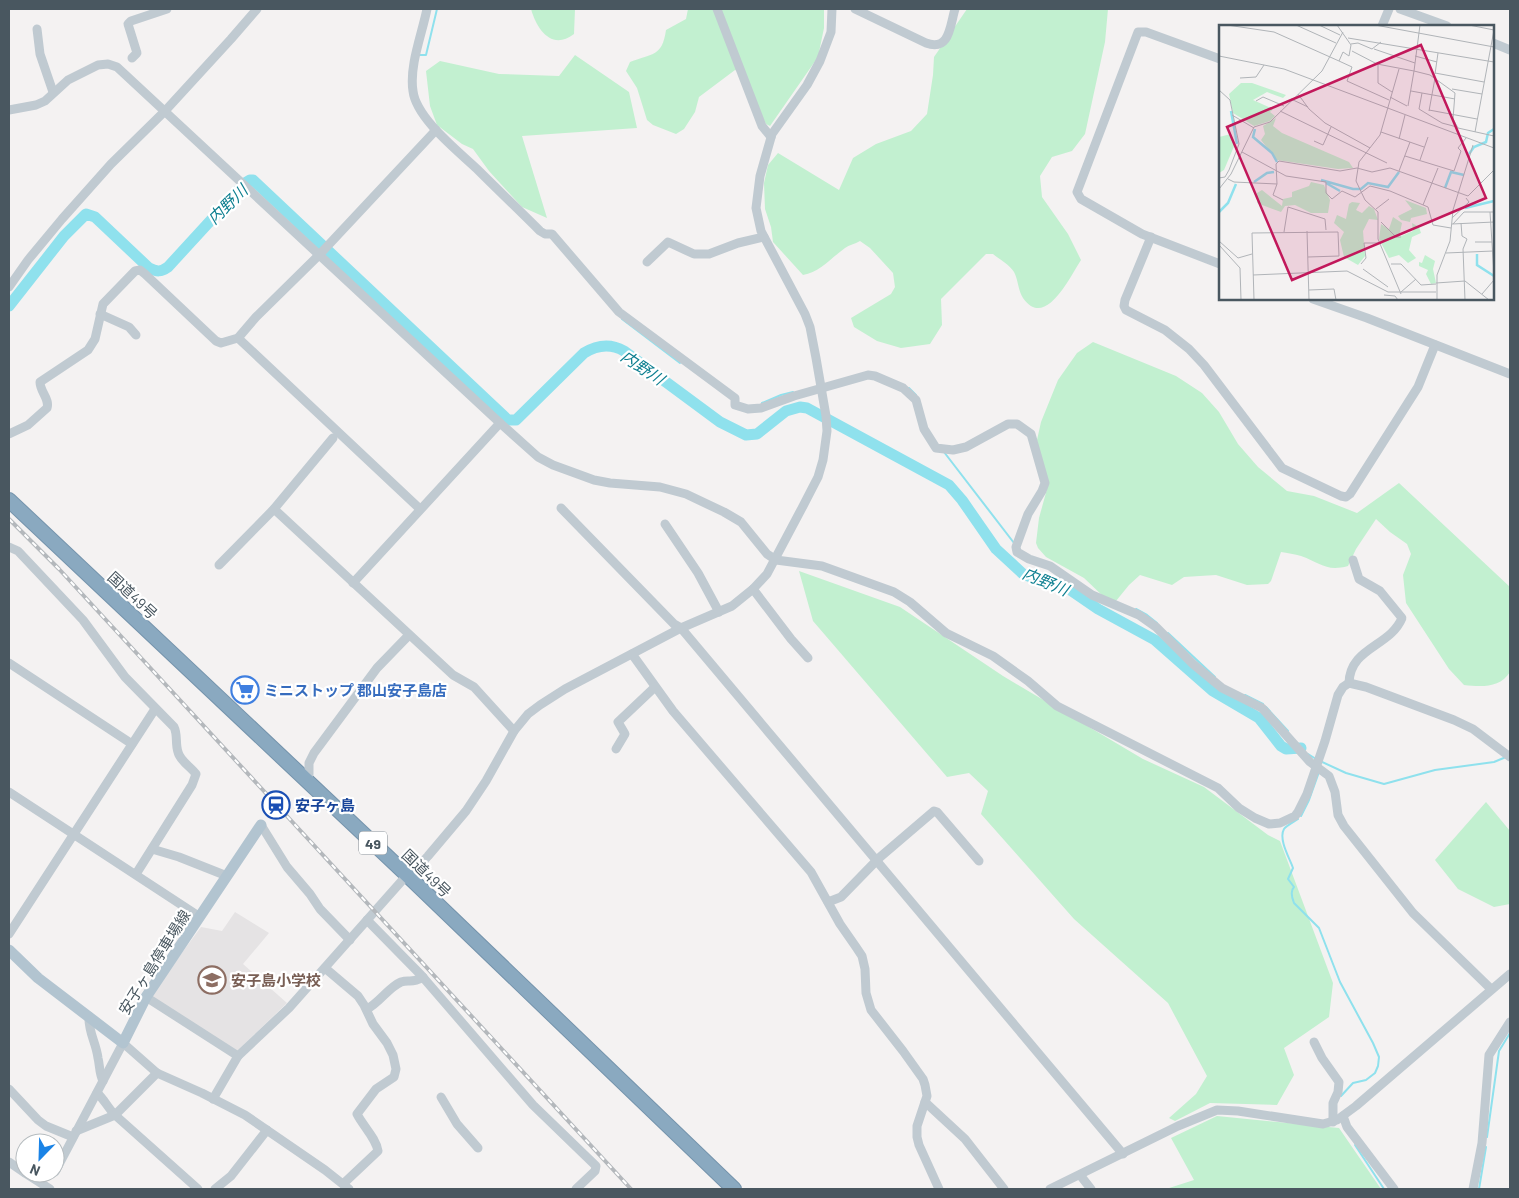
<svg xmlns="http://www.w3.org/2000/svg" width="1519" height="1198" font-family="Barlow,'Noto Sans JP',sans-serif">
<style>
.education{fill:#e5e3e4}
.green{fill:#c2f0d0}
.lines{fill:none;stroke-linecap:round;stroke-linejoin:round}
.stream{stroke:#8fe1ed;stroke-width:2}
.river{stroke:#8fe1ed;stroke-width:11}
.highway-casing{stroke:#7594ac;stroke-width:16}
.minor{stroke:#c0cad1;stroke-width:9}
.major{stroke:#b2c4d0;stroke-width:11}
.highway{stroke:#8aa9c0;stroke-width:14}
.rail-casing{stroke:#b4b8bc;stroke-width:4}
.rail{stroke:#fff;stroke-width:2;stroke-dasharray:5.5;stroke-linecap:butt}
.labels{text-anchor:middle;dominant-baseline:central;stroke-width:4.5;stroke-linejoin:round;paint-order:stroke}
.shield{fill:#fff;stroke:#808990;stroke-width:1}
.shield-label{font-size:14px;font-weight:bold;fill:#495760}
.street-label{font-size:15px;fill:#495760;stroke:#fff}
.shop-label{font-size:15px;font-weight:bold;fill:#366cbe;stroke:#fff;text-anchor:start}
.transit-label{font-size:15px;font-weight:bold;fill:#164399;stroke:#fff;text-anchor:start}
.education-label{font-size:15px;font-weight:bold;fill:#785e54;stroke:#fff;text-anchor:start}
.water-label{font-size:16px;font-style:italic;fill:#0d7f90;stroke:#fff}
.inset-river{fill:none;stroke:#8fe1ed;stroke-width:2.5}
.inset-road{fill:none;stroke:#b0b4b8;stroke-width:1}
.view{fill:#c2185b;fill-opacity:0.15;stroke:#c2185b;stroke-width:2.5}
.inset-edge{fill:none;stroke:#495760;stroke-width:2.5}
</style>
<rect width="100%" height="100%" fill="#f4f2f2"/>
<!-- education -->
<polygon class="education" points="235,912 269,933 243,964 287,1003 236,1052 150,996 201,927 222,931"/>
<!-- green -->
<g class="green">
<path d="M531,9H575L574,34C552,51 537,30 531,9Z"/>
<path d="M688,9H824V28L818,57L770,126L766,124L740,72L735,70L699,97L695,112L684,129L676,134L653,125L647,120L637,88L626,71L630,62C653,53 662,57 666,30L686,19Z"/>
<path d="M967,9H1108L1105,42L1085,134L1072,151L1052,157L1040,176L1042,197L1068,234L1081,260C1070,277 1045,330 1023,298C1018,290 1018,279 1014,272C1010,265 999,259 993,254H986L941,299L942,325L930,344L901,348L877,341L854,327L851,318L891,294L895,287L893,273L870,248L860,241C855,244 849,245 845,248C831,258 820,272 803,275L773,242L771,227L765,209L764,183L768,165L778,153L839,190L853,158L876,144L911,131L927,114L933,75L934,57Z"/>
<polygon points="575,55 629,92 637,128 522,136 547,218 522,207 489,171 473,149 462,144 437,125 430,106 426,71 440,61 499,74 559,76"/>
<path d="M1093,342L1176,376L1202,393L1219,412L1238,444L1258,467L1287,491L1314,496L1357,513L1399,483L1510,587V672C1500,688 1482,687 1464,685L1449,669L1406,603L1403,575L1411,554L1407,544L1390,532L1376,519L1356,549L1348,566C1326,572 1321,563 1301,556C1295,554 1287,553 1281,552L1271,581L1268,584L1247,585L1216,575L1184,577L1172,585L1140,575L1129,585L1116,601L1105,598L1084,578L1046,557L1038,548L1036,543L1039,518L1047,489L1037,440L1041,422L1058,380L1077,353Z"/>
<polygon points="799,571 900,607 1003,676 1143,759 1204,787 1268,835 1280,841 1333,983 1329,1017 1284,1048 1294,1075 1277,1105 1210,1103 1175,1121 1169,1118 1196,1094 1207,1076 1168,1003 1074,919 981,814 988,791 969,773 947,777 813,621"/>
<polygon points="1486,802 1510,831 1510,904 1494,907 1458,889 1435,860"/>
<polygon points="1217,1116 1339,1128 1381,1189 1166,1189 1194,1180 1171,1138"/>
</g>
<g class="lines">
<!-- stream -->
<g class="stream">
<polyline points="420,55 426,55 437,9"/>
<polyline points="622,319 680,363"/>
<polyline points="909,388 916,395"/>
<polyline points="762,403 781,395 793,392"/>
<polyline points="944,452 1014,543"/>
<polyline points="1136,609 1147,615 1157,623"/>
<polyline points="1168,633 1215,677"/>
<polyline points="1245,695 1263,704"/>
<polyline points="1266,707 1288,731"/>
<polyline points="1308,754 1316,759"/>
<polyline points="1320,761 1346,773 1384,784 1435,770 1494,762 1506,757"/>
<polyline points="1301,816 1309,800 1319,772"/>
<path d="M1298,819C1294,822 1287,825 1284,829C1278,839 1290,859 1293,868L1288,879L1294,887C1290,891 1292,898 1294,903L1319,928L1340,982L1373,1043L1379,1057L1378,1066L1375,1073L1366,1080L1353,1083L1341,1096"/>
<polyline points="1487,1137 1499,1051 1510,1033"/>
<polyline points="1355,1145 1384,1189"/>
<polyline points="1479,1189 1486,1147"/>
</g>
<!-- river -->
<path class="river" d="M9,306L64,236L86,214L95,217L149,268C157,272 161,272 168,267L245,183L250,180H253L508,420H516L584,353C597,345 610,343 624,351L720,422L746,435L757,434L786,411L800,407L807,408L949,485L962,500L996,549L1023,574L1033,578L1063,585L1098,609L1155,640L1213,691L1259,718L1281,746L1286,749L1301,748"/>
<!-- highway casing -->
<g class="highway-casing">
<polyline id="highway" points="9,500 407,875 734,1189"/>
</g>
<!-- minor -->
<g class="minor">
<path d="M427,9C422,34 409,66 413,91C416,118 458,151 477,169C498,190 519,210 540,231L545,234H552L619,312L735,398V405L748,409L761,408L794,396L868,375L875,376L903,388L916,400L924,429L936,448L953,450L966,447L1008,424H1017L1031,434L1045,483L1042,491L1028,514L1016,547L1017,552L1029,559L1050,566L1092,595L1139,615L1156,627L1193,664L1222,688L1262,708L1310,762L1329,776L1335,792L1338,815L1344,826L1413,913L1491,989"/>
<polyline points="717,9 762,126 771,137"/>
<path d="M855,9L926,43C950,52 950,25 955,9"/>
<polyline points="1400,9 1447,26"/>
<polyline points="1382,26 1389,9"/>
<polyline points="37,29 40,54 53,92"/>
<polyline points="1493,43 1510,50"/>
<polyline points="132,58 137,53 128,24 131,21 167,9"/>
<polyline points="1220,59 1146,32 1138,32 1077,192 1081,199 1142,234 1220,264"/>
<polyline points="9,110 36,105 45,101 68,80 98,65 108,64 117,67 500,423 538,457 553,465 594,480 610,483 660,487 686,494 724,512 741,522 767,554 776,560 822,566 894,592 910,602 946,633 993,656 1028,681 1057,706 1218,788 1239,808 1255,818 1269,824 1280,823 1295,816 1298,812 1307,794 1325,741 1338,695 1343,687 1349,683 1366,687 1454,720 1473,729 1510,757"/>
<polyline points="1151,237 1125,300 1124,306 1126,310 1165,330 1189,349 1204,365 1282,468 1341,496 1346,497 1350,494 1418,387 1435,345"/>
<polyline points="647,262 668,242 694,254 709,254 738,243 764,237"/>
<polyline points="9,287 28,260 62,219 111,164 165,111 231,39 257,9"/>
<polyline points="1313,299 1367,318 1510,374"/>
<polyline points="100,314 129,327 136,335"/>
<polyline points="238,338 420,509"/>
<path d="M9,434L28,425L47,408C50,399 40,392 40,382L88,350L95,339L103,304L135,271L140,270L145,274L216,341L221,343L238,338L256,317L319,255L436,130"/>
<polyline points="561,508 674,624 681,628 1123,1154"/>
<polyline points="274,509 453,675 474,687 514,731"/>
<polyline points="665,524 698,573 719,612"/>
<path d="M9,547L18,551L83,620L125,677L174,727C178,735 175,743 178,752C180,761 190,766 196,774L192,785L136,874"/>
<polyline points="219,565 274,509 333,438"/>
<polyline points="353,583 500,423"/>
<polyline points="753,589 791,639 808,658"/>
<polyline points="632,654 673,711 811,872 840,924 856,947 862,956 865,969 866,993 871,1010 903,1051 923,1079 925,1085 927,1096 917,1126 917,1137 919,1145 939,1189"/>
<polyline points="9,663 132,744"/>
<path d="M1349,683C1350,647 1390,647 1402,618L1380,591L1359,579L1353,560"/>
<polyline points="616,749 625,734 618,722 655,687"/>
<polyline points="306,780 309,774 309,763 314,753 377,668 409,635"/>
<polyline points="9,792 200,917"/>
<polyline points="261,825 287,867 310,894 320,909 350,940"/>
<polyline points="152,849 179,857 227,876"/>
<polyline points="828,902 841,897 879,858 934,811 937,812 979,861"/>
<polyline points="367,920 421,975 533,1105 596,1166 595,1171 576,1189"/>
<polyline points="9,934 155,709"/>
<path d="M325,968L358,996L364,1005L373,1024L387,1043L393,1055L396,1069L394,1077L376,1089L357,1114C363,1126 376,1138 378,1151L343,1184"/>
<polyline points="146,997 238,1056"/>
<path d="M367,1009C379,1003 389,987 401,982C410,979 411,984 423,977"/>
<path d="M89,1016C88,1032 96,1042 98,1058C100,1066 99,1073 103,1081"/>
<polyline points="1314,1042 1322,1058 1339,1082 1338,1092 1333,1103 1333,1122"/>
<polyline points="9,1089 38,1120 46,1126 73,1137"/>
<path d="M97,1093C104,1099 108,1108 115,1115L198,1189"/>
<polyline points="441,1097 457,1124 478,1148"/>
<polyline points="213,1099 238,1056 289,1008 407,875 417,868 428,856 466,811 486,781 514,731 528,714 540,705 565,689 681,628 732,606 753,589 767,574 802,508 818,477 823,460 827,431 826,416 816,358 810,327 805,314 761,231 756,208 760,176 772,134 807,85 820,61 831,32 832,9"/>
<polyline points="925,1102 965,1139 1004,1189"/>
<polyline points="1343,1116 1347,1127 1394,1189"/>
<polyline points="76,1131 115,1115 157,1073"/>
<polyline points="9,1162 25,1173"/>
<polyline points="55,1172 123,1043 157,1073 202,1093 245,1115 325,1170 349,1189"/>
<polyline points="25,1173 50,1189"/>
<polyline points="1080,1175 1091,1189"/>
<polyline points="215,1189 231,1176 267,1130"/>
<polyline points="1050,1189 1178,1126 1217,1110 1238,1111 1323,1124 1337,1120 1356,1106 1510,974"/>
<polyline points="1473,1189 1482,1143 1489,1055 1510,1022"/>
</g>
<!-- major -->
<polyline class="major" points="9,950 38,978 123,1043 146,997 261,825"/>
<!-- highway -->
<use href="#highway" class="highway"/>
<!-- rail casing -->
<g class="rail-casing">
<polyline id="rail" points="9,519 59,569 631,1189"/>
</g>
<!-- rail -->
<use href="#rail" class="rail"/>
</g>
<!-- icons -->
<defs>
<g id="supermarket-ring" transform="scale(1.4375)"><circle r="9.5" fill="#fff" stroke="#3f7fe0" stroke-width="1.5"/><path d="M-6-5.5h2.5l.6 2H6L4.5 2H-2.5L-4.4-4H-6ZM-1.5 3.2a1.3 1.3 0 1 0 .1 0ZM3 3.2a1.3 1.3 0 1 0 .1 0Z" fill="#3f7fe0"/></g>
<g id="station-ring" transform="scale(1.4375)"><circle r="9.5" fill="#fff" stroke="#1a4fb4" stroke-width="1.5"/><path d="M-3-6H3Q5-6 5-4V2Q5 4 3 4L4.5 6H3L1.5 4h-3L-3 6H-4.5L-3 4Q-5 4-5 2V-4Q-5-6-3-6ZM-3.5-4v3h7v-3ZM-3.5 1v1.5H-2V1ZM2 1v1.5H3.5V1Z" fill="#1a4fb4"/></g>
<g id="school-ring" transform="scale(1.4375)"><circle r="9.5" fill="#fff" stroke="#8d6e63" stroke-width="1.5"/><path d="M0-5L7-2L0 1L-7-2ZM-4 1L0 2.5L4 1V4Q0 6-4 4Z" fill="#8d6e63"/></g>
</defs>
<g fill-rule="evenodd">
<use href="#supermarket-ring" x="245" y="690"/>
<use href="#station-ring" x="276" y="805"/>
<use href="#school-ring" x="212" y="980"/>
</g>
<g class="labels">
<!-- shield labels -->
<rect class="shield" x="359" y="831.5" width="28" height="23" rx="4"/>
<g class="shield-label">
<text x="373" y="843">49</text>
</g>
<!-- street labels -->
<g class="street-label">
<text transform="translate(133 595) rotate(43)">国道49号</text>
<text transform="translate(427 873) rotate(44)">国道49号</text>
<text transform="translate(154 962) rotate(-58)">安子ヶ島停車場線</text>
</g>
<!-- shop labels -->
<g class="shop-label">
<text x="264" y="690">ミニストップ 郡山安子島店</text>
</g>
<!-- transit labels -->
<g class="transit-label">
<text x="295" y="805">安子ヶ島</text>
</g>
<!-- education labels -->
<g class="education-label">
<text x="231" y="980">安子島小学校</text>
</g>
<!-- water labels -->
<g class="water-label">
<text transform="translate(227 204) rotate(-44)">内野川</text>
<text transform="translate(643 367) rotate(34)">内野川</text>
<text transform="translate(1046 581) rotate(23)">内野川</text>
</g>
</g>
<!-- overview -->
<g transform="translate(1219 25)">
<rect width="275" height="275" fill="#f4f2f2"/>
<path d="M22,58H33L67,70L64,73L48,67L34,75L54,84L51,87L56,91L51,96L35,101L14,88L10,69ZM57,93L54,101L63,108L130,137L134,143L119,144L58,135L42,115L46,109L44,101ZM12,109L16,119L5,145L0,148V112ZM92,157L105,160L111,175L109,188H92L76,180L66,181L62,187L38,178V168L43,165L63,181L64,174L73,172V167L90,161ZM186,175L207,183L208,189L192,193L191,197L182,195L179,191L193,184ZM133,177L141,178L137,185L143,188L150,181L155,184L159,195L150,194L144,206L146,231L139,240L125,232L121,215L125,207L115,198L118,190L127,194L130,179ZM174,192L183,198L180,212L194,206L193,198L200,202L202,208L193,212L190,225L197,233L189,238L180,230L170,233L160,214L162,199L170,204ZM206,230L216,236L214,244L217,258L212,259L207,249L209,245L200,241V237L203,238Z" fill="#c2f0d0"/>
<path class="inset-river" d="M12,86L18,119M36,104L34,112L53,128L58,137M250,129L255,122L267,117L269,108L275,104M102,155L134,164H142L149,158L169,162L180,147M35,157L48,148L55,147M107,158L121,166M226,163L232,147L245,150M246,183L275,176M0,187L9,178L17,159M258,229V240L275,251"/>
<path class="inset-road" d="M8,0L55,7L120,36L133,42L128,56L170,75M77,0L117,18M100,0L121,10M118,0L132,20L130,31L124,27L120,36M156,0L275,22M250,0L275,5M129,13L275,37M132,19L139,18L153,24L162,17M155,24L196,38M133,26L158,39L195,46L201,0M0,31L65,44L275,123M196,31L218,37M159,40V58L173,67M180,44L161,110L140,137L137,156L146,175L159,187V214L182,269M216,48L265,57M216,49L219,28M21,53L37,52L45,40M233,64L263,69M0,65L11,75L20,119L10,145L6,152L0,153M192,66L236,74M203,68L200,84L223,98L238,102M79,69L90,84L106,98L151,123M171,72L188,81M72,74L89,82M37,76L44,72L65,81M189,81L195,46L211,50L236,68L234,94L239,103L275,111M210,85L258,94M61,86L168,138M210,86L216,53M13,90L35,103M162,107L205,122M256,107L275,5M180,114L186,90M95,116L104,120L112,102M23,127L67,151L107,157V168L113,174L123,166L136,172L151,161L171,166L209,182L214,200L232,203M186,131L235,146L242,126L239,123L247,113M201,135L209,112M180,146L191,117M9,154L15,157L58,159L57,139L60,136L121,146L138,143L153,147L171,143L249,171L275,145M58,159L54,170L64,175M0,164L12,149L35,102L51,97L103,46L124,7M204,180L219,143M157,184L170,174M271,187L275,249M233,193L250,177L247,173M162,197L177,212H182M242,198L243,211L248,214L244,224L246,275M233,199L275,197M234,199L245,187H275M88,206L90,275M65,207L69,182L106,194L107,205M0,216L19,233L33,229M256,217H273M0,220L21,243L22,275M227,228L274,226M142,239L147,233L145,218H161M172,239H182L202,260L217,259M144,244L169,262M34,250L128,246L169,267H217M217,258L246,256L270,275M90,265L115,264L117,275M182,267L197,254M263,269L275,255M165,270L176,271L179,275M35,275L33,208L119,207L120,231L89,232M218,275V250L231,216L234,185L254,120"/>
<path class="view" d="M202,20L267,173L73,255L8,102Z"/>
<rect width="275" height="275" class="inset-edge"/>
</g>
<!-- border -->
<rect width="1519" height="1198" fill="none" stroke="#495760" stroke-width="20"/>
<!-- north arrow -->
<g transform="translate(40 1158) rotate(203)"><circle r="24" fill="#ffffff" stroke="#b6bcbf"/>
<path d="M0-4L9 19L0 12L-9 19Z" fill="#1a83e6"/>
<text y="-8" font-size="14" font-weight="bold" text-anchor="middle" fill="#495760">N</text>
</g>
</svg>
